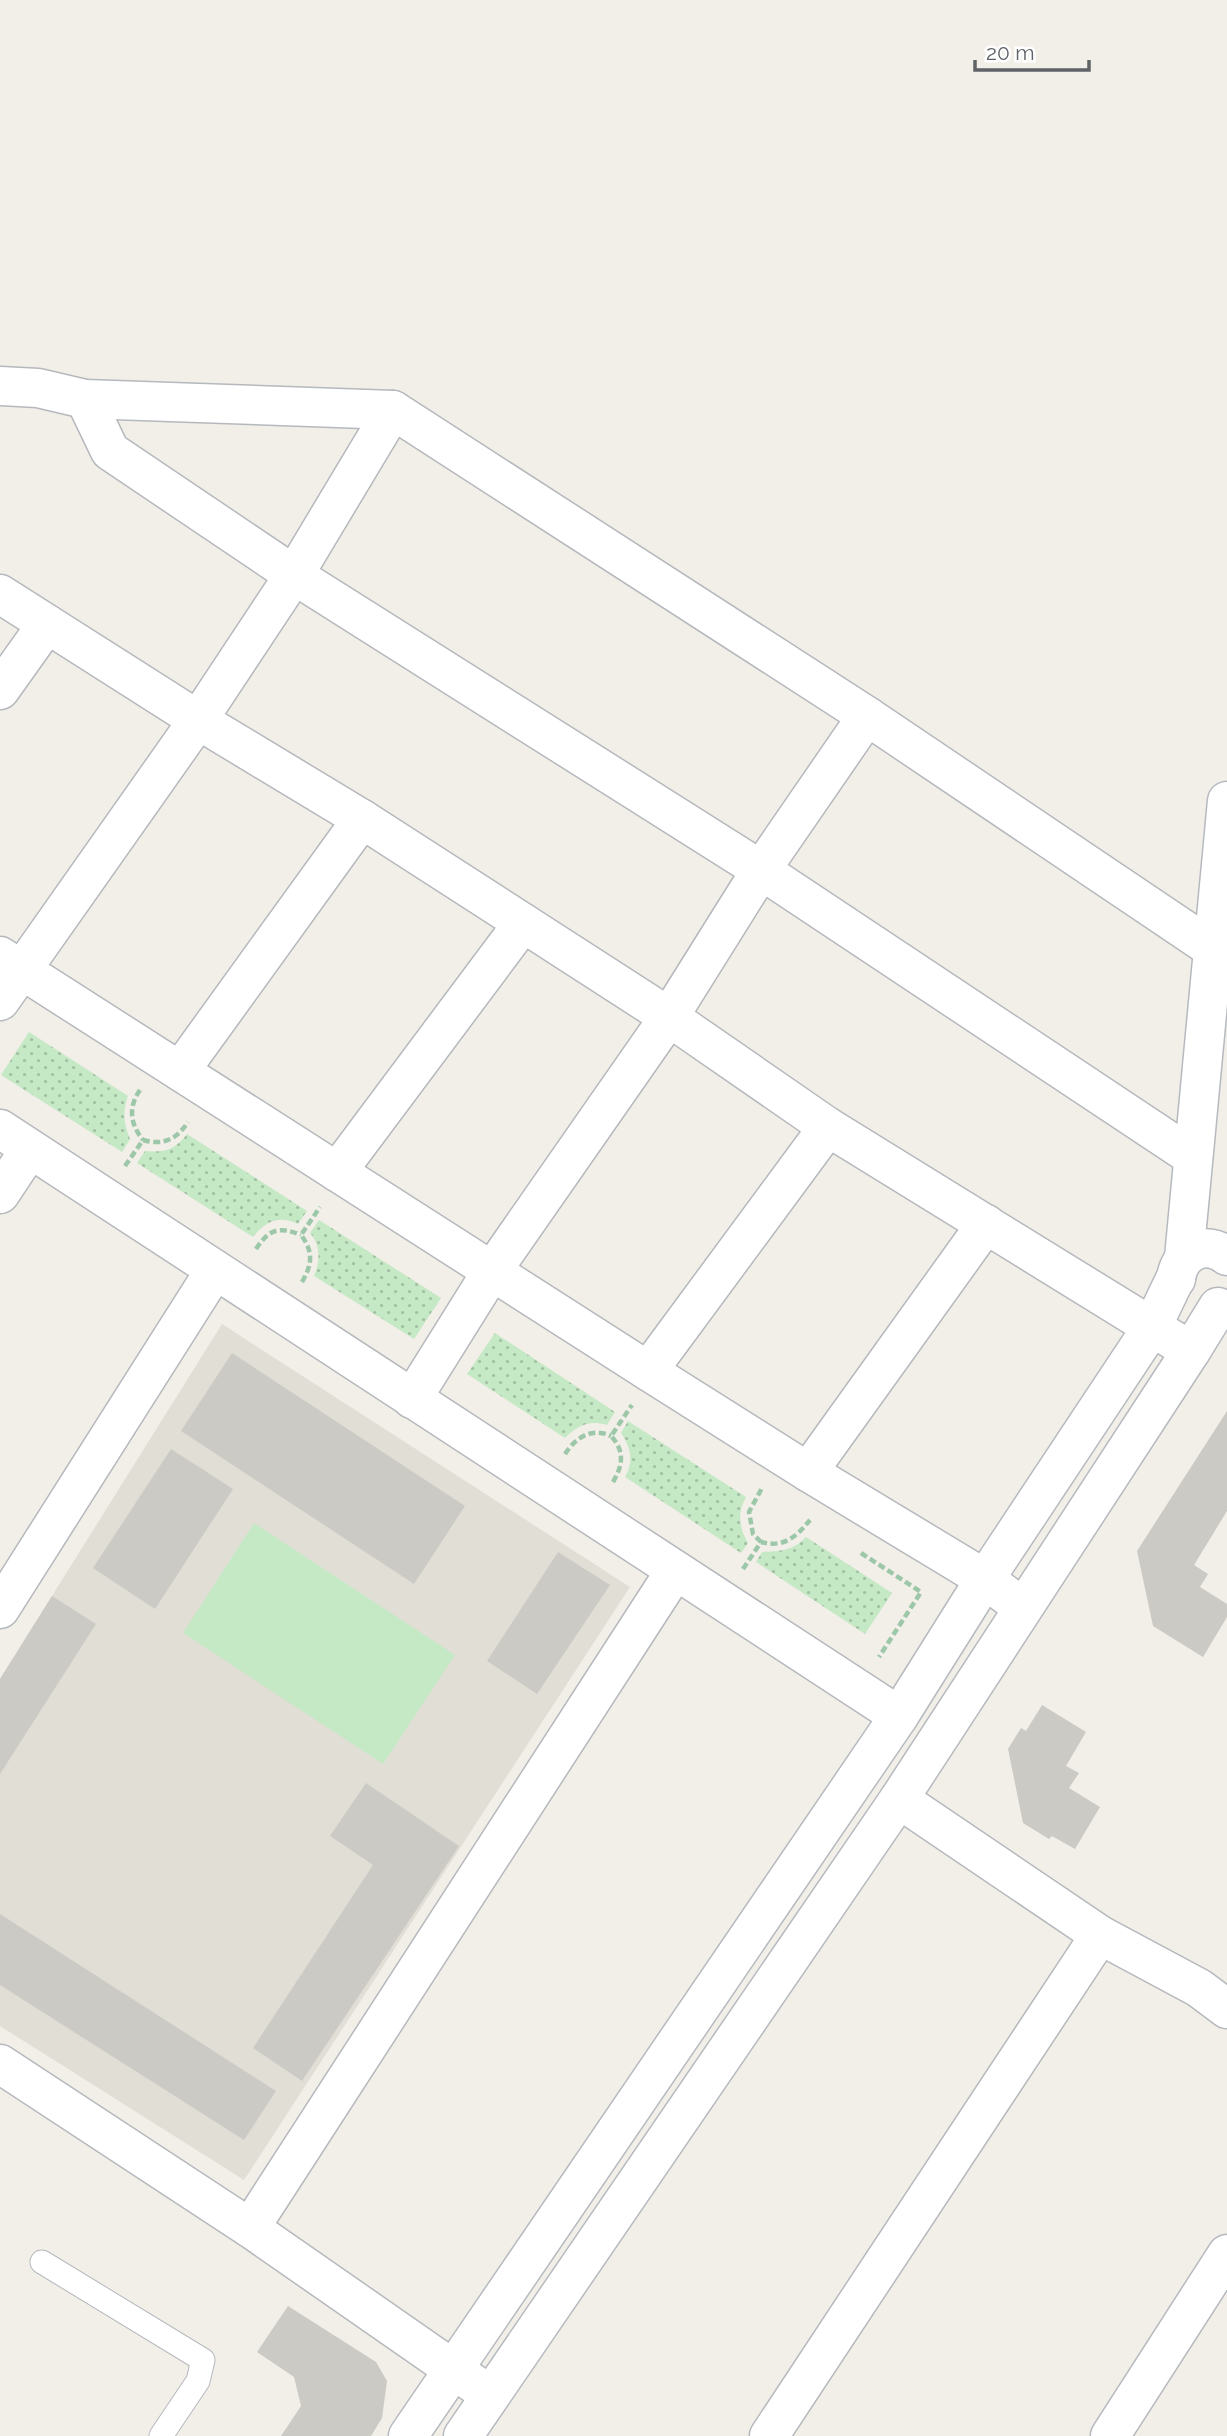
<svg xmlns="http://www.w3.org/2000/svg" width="1227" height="2436" font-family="Raleway,sans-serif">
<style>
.education{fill:#e1ded6}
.garden{fill:url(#garden-dots)}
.pitch{fill:#c5e8c5}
.building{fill:#cccac5}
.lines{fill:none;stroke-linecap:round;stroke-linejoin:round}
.lane-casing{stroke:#b5b8bc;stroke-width:25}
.street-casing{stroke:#b5b8bc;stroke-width:41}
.secondary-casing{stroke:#b6babf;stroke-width:41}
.path{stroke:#9cc7a9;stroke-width:4.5;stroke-dasharray:7 3.5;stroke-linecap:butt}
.lane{stroke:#fff;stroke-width:23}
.street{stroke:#fff;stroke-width:38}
.secondary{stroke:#fff;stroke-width:38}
</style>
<defs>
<pattern id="garden-dots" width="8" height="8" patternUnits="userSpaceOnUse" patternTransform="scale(1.75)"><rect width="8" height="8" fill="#c5e8c5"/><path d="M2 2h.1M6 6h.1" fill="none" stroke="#a3c0a4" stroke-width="1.8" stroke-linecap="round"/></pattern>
</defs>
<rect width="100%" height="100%" fill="#f1efe8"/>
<!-- education -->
<polygon class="education" points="222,1324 630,1587 244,2180 0,2026 0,1679"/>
<!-- garden -->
<g class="garden">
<path d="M29,1032L128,1096C122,1111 124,1124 130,1139L122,1152L1,1075Z"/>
<path d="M187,1134L307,1211L298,1224C280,1215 265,1221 253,1237L137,1163L145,1151C164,1153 175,1150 187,1134Z"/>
<path d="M319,1220L441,1298L414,1339L314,1276C320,1262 321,1245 310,1233Z"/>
<path d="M495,1333L615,1412L607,1425C590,1420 578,1425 565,1438L467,1374Z"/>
<path d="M628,1421L746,1497C737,1513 739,1528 748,1543L741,1553L625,1477C634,1461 631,1448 621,1433Z"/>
<path d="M806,1537L892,1593L865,1634L756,1562L762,1552C780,1551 793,1551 806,1537Z"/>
</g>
<!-- pitch -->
<polygon class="pitch" points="254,1523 455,1655 383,1764 183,1633"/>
<!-- building -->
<g class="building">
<polygon points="232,1353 465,1506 414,1584 181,1431"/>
<polygon points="1227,1411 1227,1511 1194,1565 1208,1574 1200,1587 1227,1604 1227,1617 1203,1657 1153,1626 1137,1551"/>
<polygon points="171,1449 233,1489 155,1609 93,1568"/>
<polygon points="558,1552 610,1585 537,1694 487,1661"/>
<polygon points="52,1596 96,1624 0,1774 0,1679"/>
<polygon points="1042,1705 1086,1732 1066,1766 1079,1773 1069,1788 1100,1807 1075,1849 1052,1836 1049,1839 1023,1823 1008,1749 1021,1728 1026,1731"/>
<polygon points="366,1783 459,1846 302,2081 253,2048 373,1865 330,1836"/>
<polygon points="0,1914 276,2091 244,2140 0,1985"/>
<polygon points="288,2306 376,2362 387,2381 382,2418 371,2436 281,2436 301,2406 294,2377 257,2352"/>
</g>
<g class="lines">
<!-- lane casing -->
<g class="lane-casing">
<polyline id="lane" points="42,2262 203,2360 198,2381 161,2436"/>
</g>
<!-- street casing -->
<g class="street-casing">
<g id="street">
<polyline points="0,386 38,388 85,399 393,410 867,716 1213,949"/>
<polyline points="85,399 110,451 294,575 761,870 1193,1157"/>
<polyline points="0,594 198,720 362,819 669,1017 828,1127 1191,1351"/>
<polyline points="0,690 47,624"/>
<polyline points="0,956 648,1371 808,1472 985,1579 1023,1608"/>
<polyline points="0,1001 198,720 294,575 393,410"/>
<polyline points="180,1071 362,819"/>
<polyline points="0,1129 899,1716"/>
<polyline points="337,1172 523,923"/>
<polyline points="0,1194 30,1149"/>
<polyline points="648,1371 828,1127"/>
<polyline points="412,1399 492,1271 669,1017 761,870 867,716"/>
<polyline points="808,1472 986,1224"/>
<polyline points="0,1609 215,1270"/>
<polyline points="899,1799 1100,1935 1199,1988 1227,2009"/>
<polyline points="0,2064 250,2228 490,2395"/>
<polyline points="250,2228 675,1571"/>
<polyline points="769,2436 1100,1935"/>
<polyline points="1110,2436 1227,2254"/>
</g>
</g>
<!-- secondary casing -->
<g class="secondary-casing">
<g id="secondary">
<polyline points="1184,1258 1227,801"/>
<path d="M1176,1279C1179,1252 1205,1239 1227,1256"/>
<polyline points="408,2436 899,1716 985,1579 1152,1327 1176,1277"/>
<polyline points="463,2436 899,1799 1191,1351 1218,1307"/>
</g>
</g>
<!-- path -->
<g class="path">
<path d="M140,1090C128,1107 130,1124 143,1140"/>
<path d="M125,1166L143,1140C163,1146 177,1139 188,1122"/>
<path d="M256,1249C269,1229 279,1226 301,1235"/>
<path d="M302,1282C312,1265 314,1252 301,1235L320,1207"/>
<path d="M565,1454C576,1437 592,1427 611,1436"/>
<path d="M613,1482C623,1465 625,1451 611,1436L632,1405"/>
<polyline points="761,1542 753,1534 749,1512 762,1488"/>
<polyline points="861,1553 921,1592 879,1657"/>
<path d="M743,1569L761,1542C784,1548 796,1537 810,1520"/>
</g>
<!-- lane -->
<use href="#lane" class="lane"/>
<!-- street -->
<use href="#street" class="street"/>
<!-- secondary -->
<use href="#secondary" class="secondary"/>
</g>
<!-- scale -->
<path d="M975 60v10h114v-10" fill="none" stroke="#5f6368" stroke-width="3.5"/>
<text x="986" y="60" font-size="21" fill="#5f6368" stroke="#ffffff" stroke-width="5" paint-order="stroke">20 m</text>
</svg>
